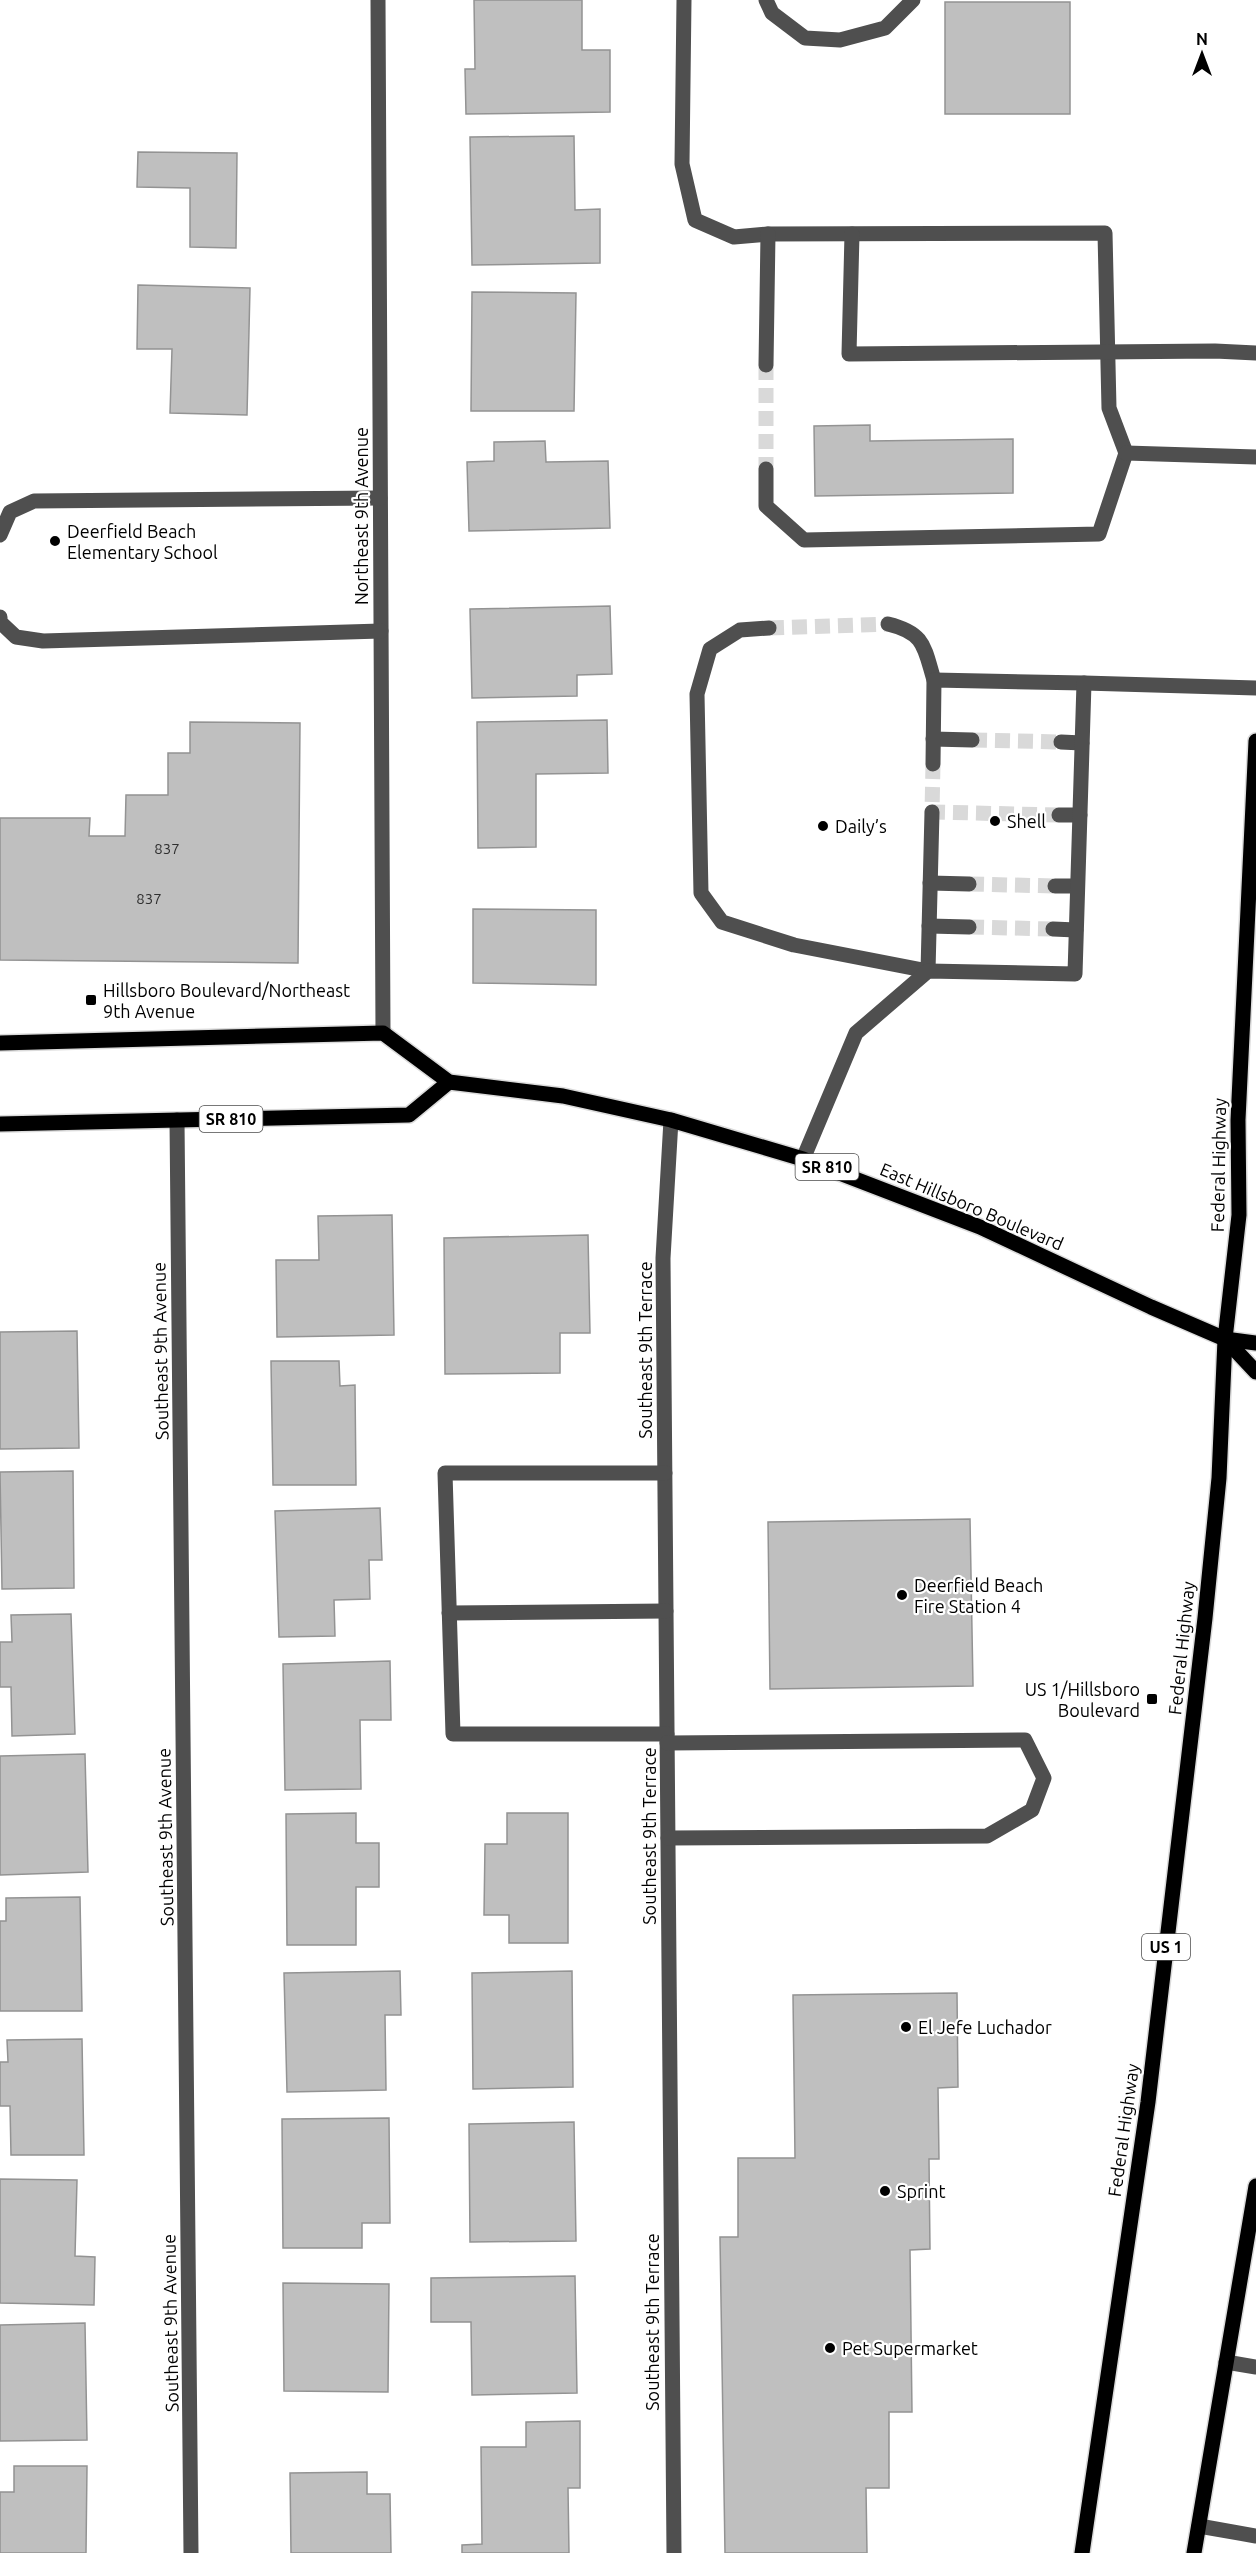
<svg xmlns="http://www.w3.org/2000/svg" width="1256" height="2553" font-family="Ubuntu,sans-serif">
<style>
.building{fill:#bfbfbf;stroke:#939393;stroke-width:1.5}
.lines{fill:none;stroke-linecap:round;stroke-linejoin:round}
.minor-tunnel{stroke:#d9d9d9;stroke-width:15;stroke-dasharray:15 8;stroke-linecap:butt}
.major-casing{stroke:#dbdbdb;stroke-width:18}
.minor{stroke:#4f4f4f;stroke-width:15}
.major{stroke:#000;stroke-width:15}
.poi-dot{fill:#000;stroke:#fff;stroke-width:2}
.labels{text-anchor:middle;dominant-baseline:central;stroke-width:4.5;stroke-linejoin:round;paint-order:stroke}
.number-label{font-size:15px;fill:#303030}
.shield{fill:#fff;stroke:#4c4c4c;stroke-width:1.5}
.shield-label{font-size:16px;font-weight:bold;fill:#000}
.street-label{font-size:18px;fill:#000;stroke:#fff}
.poi-label{font-size:18px;fill:#000;stroke:#fff;text-anchor:start}
</style>
<rect width="100%" height="100%" fill="#fff"/>
<g class="building">
<path d="M 474,0 L 582,0 L 582,50 L 610,50 L 610,112 L 466,114 L 465,69 L 475,69 Z"/>
<rect x="945" y="2" width="125" height="112"/>
<path d="M 574,136 L 575,210 L 600,209 L 600,263 L 472,265 L 470,137 Z"/>
<path d="M 138,152 L 237,153 L 236,248 L 190,247 L 190,188 L 137,187 Z"/>
<path d="M 138,285 L 250,288 L 247,415 L 170,413 L 172,349 L 137,349 Z"/>
<path d="M 472,292 L 576,293 L 574,411 L 471,411 Z"/>
<path d="M 870,425 L 870,441 L 1013,439 L 1013,493 L 815,496 L 814,426 Z"/>
<path d="M 545,441 L 546,462 L 608,461 L 610,528 L 469,531 L 467,462 L 494,461 L 494,442 Z"/>
<path d="M 610,606 L 612,674 L 577,675 L 577,696 L 472,698 L 470,609 Z"/>
<path d="M 607,720 L 608,773 L 536,774 L 536,847 L 478,848 L 477,722 Z"/>
<path d="M 190,722 L 300,723 L 298,963 L 0,960 L 0,818 L 90,818 L 89,836 L 125,836 L 126,795 L 168,795 L 168,753 L 190,753 Z"/>
<path d="M 473,909 L 596,910 L 596,985 L 473,983 Z"/>
<path d="M 392,1215 L 394,1335 L 277,1337 L 276,1260 L 319,1260 L 318,1216 Z"/>
<path d="M 588,1235 L 590,1333 L 560,1333 L 560,1373 L 445,1374 L 444,1238 Z"/>
<path d="M 77,1331 L 79,1448 L 0,1449 L 0,1332 Z"/>
<path d="M 271,1361 L 339,1361 L 340,1386 L 355,1385 L 356,1485 L 273,1485 Z"/>
<path d="M 73,1471 L 74,1588 L 2,1589 L 0,1472 Z"/>
<path d="M 380,1508 L 382,1560 L 369,1560 L 370,1599 L 334,1600 L 335,1636 L 279,1637 L 275,1511 Z"/>
<path d="M 970,1519 L 973,1686 L 770,1689 L 768,1522 Z"/>
<path d="M 71,1614 L 75,1734 L 12,1736 L 11,1687 L 0,1687 L 0,1642 L 12,1642 L 11,1615 Z"/>
<path d="M 390,1661 L 391,1720 L 360,1720 L 361,1789 L 285,1790 L 283,1664 Z"/>
<path d="M 85,1754 L 88,1872 L 0,1875 L 0,1756 Z"/>
<path d="M 356,1813 L 356,1843 L 379,1843 L 379,1887 L 356,1887 L 356,1945 L 287,1945 L 286,1814 Z"/>
<path d="M 507,1813 L 568,1813 L 568,1943 L 509,1943 L 509,1915 L 484,1915 L 485,1844 L 507,1844 Z"/>
<path d="M 80,1897 L 82,2011 L 0,2011 L 0,1921 L 6,1921 L 6,1898 Z"/>
<path d="M 400,1971 L 401,2015 L 385,2015 L 386,2090 L 287,2092 L 284,1973 Z"/>
<path d="M 572,1971 L 573,2087 L 473,2089 L 472,1973 Z"/>
<path d="M 957,1993 L 958,2087 L 938,2088 L 939,2159 L 929,2159 L 930,2249 L 910,2250 L 912,2412 L 889,2412 L 889,2488 L 866,2488 L 867,2553 L 725,2553 L 720,2237 L 738,2237 L 738,2158 L 795,2158 L 793,1995 Z"/>
<path d="M 82,2039 L 84,2155 L 11,2155 L 10,2106 L 0,2106 L 0,2062 L 8,2062 L 7,2040 Z"/>
<path d="M 389,2118 L 390,2223 L 362,2223 L 362,2248 L 283,2248 L 282,2119 Z"/>
<path d="M 574,2122 L 576,2241 L 470,2242 L 469,2124 Z"/>
<path d="M 0,2179 L 77,2180 L 75,2256 L 95,2257 L 94,2305 L 0,2303 Z"/>
<path d="M 575,2276 L 577,2393 L 472,2395 L 471,2322 L 431,2322 L 431,2278 Z"/>
<path d="M 283,2283 L 389,2284 L 388,2392 L 284,2391 Z"/>
<path d="M 85,2323 L 87,2440 L 0,2441 L 0,2325 Z"/>
<path d="M 580,2421 L 580,2488 L 568,2488 L 569,2553 L 462,2553 L 462,2545 L 482,2544 L 481,2447 L 526,2447 L 526,2422 Z"/>
<path d="M 14,2466 L 87,2466 L 86,2553 L 0,2553 L 0,2492 L 14,2492 Z"/>
<path d="M 367,2472 L 367,2494 L 390,2494 L 391,2553 L 291,2553 L 290,2473 Z"/>
</g>
<g class="lines">
<g class="minor-tunnel">
<path d="M 766,365 L 766,469"/>
<path d="M 769,628 L 888,624"/>
<path d="M 972,740 L 1061,742"/>
<path d="M 933,764 L 932,812 L 1059,815"/>
<path d="M 969,884 L 1055,886"/>
<path d="M 969,927 L 1053,929"/>
</g>
<defs>
<g id="major">
<path d="M 0,1043 L 383,1033 L 449,1082 L 563,1096 L 671,1120 L 803,1159 L 980,1227 L 1151,1307 L 1225,1339 L 1256,1343"/>
<path d="M 0,1124 L 409,1115 L 449,1082"/>
<path d="M 1225,1339 L 1256,1372"/>
<path d="M 1082,2553 L 1148,2102 L 1205,1618 L 1219,1478 L 1225,1339 L 1239,1215 L 1238,1120 L 1256,741"/>
<path d="M 1194,2553 L 1256,2186"/>
</g>
</defs>
<use href="#major" class="major-casing"/>
<g class="minor">
<path d="M 378,0 L 383,1033"/>
<path d="M 684,0 L 682,164 L 695,220 L 734,237 L 768,234 L 1105,233 L 1109,408 L 1126,453 L 1099,534 L 804,540 L 766,506 L 766,469"/>
<path d="M 766,0 L 772,13 L 805,38 L 840,40 L 885,28 L 913,0"/>
<path d="M 852,234 L 849,354 L 1215,351 L 1256,353"/>
<path d="M 766,365 L 768,234"/>
<path d="M 1126,453 L 1256,457"/>
<path d="M 0,535 L 10,512 L 34,501 L 380,498"/>
<path d="M 0,617 L 0,622 L 16,637 L 43,641 L 381,631"/>
<path d="M 888,624 C 925,633 924,647 934,680"/>
<path d="M 769,628 L 740,630 L 710,649 L 697,694 L 701,893 L 722,922 L 794,945 L 928,971 L 932,812"/>
<path d="M 933,739 L 972,740"/>
<path d="M 1061,742 L 1082,743"/>
<path d="M 933,764 L 934,680 L 1084,683"/>
<path d="M 1059,815 L 1080,815"/>
<path d="M 930,883 L 969,884"/>
<path d="M 1055,886 L 1077,886"/>
<path d="M 929,926 L 969,927"/>
<path d="M 1053,929 L 1076,930"/>
<path d="M 177,1120 L 191,2553"/>
<path d="M 671,1120 L 663,1258 L 674,2553"/>
<path d="M 803,1159 L 856,1033 L 928,971 L 1075,974 L 1084,683 L 1256,688"/>
<path d="M 665,1473 L 445,1473 L 453,1734 L 667,1734"/>
<path d="M 449,1613 L 666,1611"/>
<path d="M 667,1743 L 1025,1740 L 1044,1778 L 1032,1810 L 987,1836 L 668,1838"/>
<path d="M 1226,2362 L 1256,2367"/>
<path d="M 1199,2526 L 1256,2536"/>
</g>
<use href="#major" class="major"/>
</g>
<g class="poi-dot">
<circle cx="55" cy="541" r="6"/>
<circle cx="995" cy="821" r="6"/>
<circle cx="823" cy="826" r="6"/>
<rect x="85" y="994" width="12" height="12" rx="3"/>
<circle cx="902" cy="1595" r="6"/>
<rect x="1146" y="1693" width="12" height="12" rx="3"/>
<circle cx="906" cy="2027" r="6"/>
<circle cx="885" cy="2191" r="6"/>
<circle cx="830" cy="2348" r="6"/>
</g>
<g class="labels">
<g class="number-label">
<text x="167" y="848">837</text>
<text x="149" y="898">837</text>
</g>
<g class="shield">
<rect x="199.5" y="1106" width="63" height="26" rx="4.5"/>
<rect x="795.5" y="1154" width="63" height="26" rx="4.5"/>
<rect x="1142" y="1934" width="48" height="26" rx="4.5"/>
</g>
<g class="shield-label">
<text x="231" y="1119">SR 810</text>
<text x="827" y="1167">SR 810</text>
<text x="1166" y="1947">US 1</text>
</g>
<g class="street-label">
<text transform="translate(361 516) rotate(-90)">Northeast 9th Avenue</text>
<text transform="translate(1218 1165) rotate(-89)">Federal Highway</text>
<text transform="translate(972 1206) rotate(23)">East Hillsboro Boulevard</text>
<text transform="translate(645 1350) rotate(-90)">Southeast 9th Terrace</text>
<text transform="translate(160 1351) rotate(-91)">Southeast 9th Avenue</text>
<text transform="translate(1181 1648) rotate(-84)">Federal Highway</text>
<text transform="translate(649 1836) rotate(-90)">Southeast 9th Terrace</text>
<text transform="translate(165 1837) rotate(-91)">Southeast 9th Avenue</text>
<text transform="translate(1123 2130) rotate(-82)">Federal Highway</text>
<text transform="translate(652 2322) rotate(-90)">Southeast 9th Terrace</text>
<text transform="translate(170 2323) rotate(-91)">Southeast 9th Avenue</text>
</g>
<g class="poi-label">
<text x="67" y="531">Deerfield Beach<tspan x="67" dy="21">Elementary School</tspan></text>
<text x="1007" y="821">Shell</text>
<text x="835" y="826">Daily’s</text>
<text x="103" y="990">Hillsboro Boulevard/Northeast<tspan x="103" dy="21">9th Avenue</tspan></text>
<text x="914" y="1585">Deerfield Beach<tspan x="914" dy="21">Fire Station 4</tspan></text>
<text x="1140" y="1689" text-anchor="end">US 1/Hillsboro<tspan x="1140" dy="21">Boulevard</tspan></text>
<text x="918" y="2027">El Jefe Luchador</text>
<text x="897" y="2191">Sprint</text>
<text x="842" y="2348">Pet Supermarket</text>
</g>
</g>
<g transform="translate(1202 54)" stroke="#ffffff" stroke-width="4.5" paint-order="stroke">
<path d="M0-4.5L10 22L0 15L-10 22Z" fill="#000000"/>
<text y="-9" font-size="16" font-weight="bold" text-anchor="middle" fill="#000000">N</text>
</g>
</svg>
